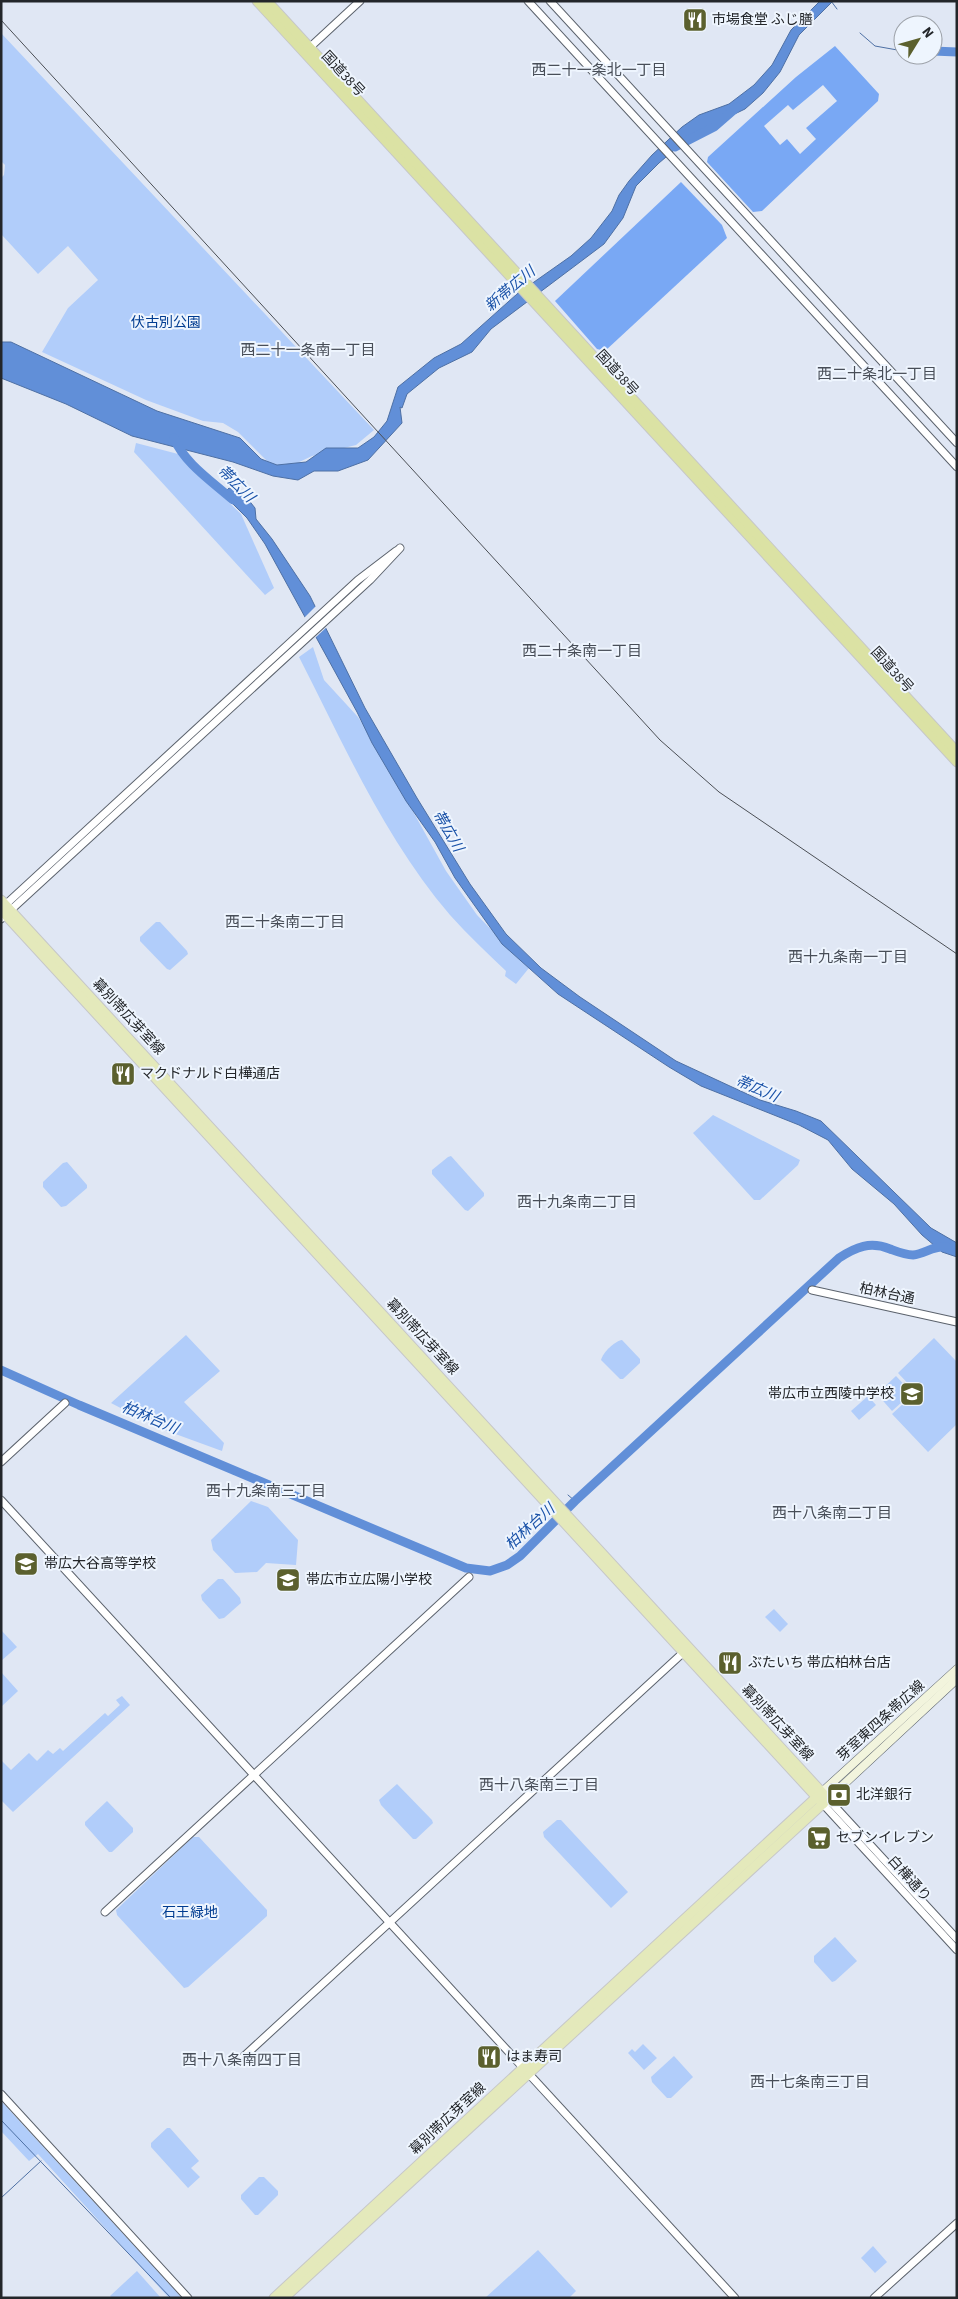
<svg xmlns="http://www.w3.org/2000/svg" width="958" height="2299" font-family="'Source Sans 3','Noto Sans JP',sans-serif">
<style>
.green{fill:#b1cdfa}
.forest{fill:#79a8f4;fill-rule:evenodd}
.water{fill:#618fd8;stroke:#4e70a4}
.pier{fill:#e0e7f4}
.lines{fill:none;stroke-linecap:round;stroke-linejoin:round}
.stream{stroke:#4e70a4;stroke-width:1}
.river{stroke:#618fd8;stroke-width:9}
.tertiary-casing{stroke:#5b626c;stroke-width:9}
.secondary-casing{stroke:#5b626c;stroke-width:9}
.primary-casing{stroke:#c6c7c8;stroke-width:11}
.trunk-casing{stroke:#c6c7c8;stroke-width:11}
.tertiary{stroke:#fff;stroke-width:7}
.secondary{stroke:#f2f4dd;stroke-width:8}
.primary{stroke:#e4e9bb;stroke-width:9}
.trunk{stroke:#dbe2a4;stroke-width:9}
.rail{stroke:#4b4f55;stroke-width:1}
.labels{text-anchor:middle;dominant-baseline:central;stroke-width:4;stroke-linejoin:round;paint-order:stroke}
.poi-label{font-size:14px;fill:#23262a;stroke:#eef5fe;text-anchor:start}
.street-label{font-size:14px;fill:#23262a;stroke:#eef5fe}
.park-label{font-size:14px;fill:#003c91;stroke:#eef5fe}
.neighbourhood-label{font-size:15px;fill:#484e58;stroke:#eef5fe}
.water-label{font-size:15px;font-style:italic;fill:#1a52a8;stroke:#eef5fe}
</style>
<rect width="100%" height="100%" fill="#e0e7f4"/>
<g class="green">
<path d="M 1,33 L 374,430 L 356,445 L 312,456 L 293,465 L 275,469 L 238,432 L 223,423 L 203,421 L 146,400 L 42,352 L 68,308 L 98,280 L 68,246 L 38,274 L 1,234 L 1,178 L 4,175 L 5,165 L 1,161 Z"/>
<path d="M 136,443 L 178,454 L 241,514 L 274,588 L 265,595 L 134,452 Z"/>
<path d="M 313,647 L 324,680 L 358,717 L 375,743 L 446,871 L 477,915 L 529,968 L 516,984 L 505,976 L 506,971 C 487,953 468,935 450,915 C 385,839 344,745 299,657 Z"/>
<path d="M 156,922 L 160,922 L 187,951 L 188,954 L 170,970 L 167,969 L 140,941 L 140,937 Z"/>
<path d="M 713,1115 L 800,1160 L 798,1165 L 760,1200 L 754,1200 L 693,1133 Z"/>
<path d="M 451,1156 L 484,1193 L 484,1196 L 468,1211 L 465,1210 L 432,1174 L 432,1170 L 448,1157 Z"/>
<path d="M 67,1162 L 87,1185 L 87,1188 L 66,1206 L 61,1207 L 43,1187 L 43,1182 L 63,1163 Z"/>
<path d="M 186,1335 L 220,1371 L 184,1402 L 224,1443 L 222,1451 L 159,1428 L 111,1403 Z"/>
<path d="M 934,1338 L 957,1362 L 957,1424 L 928,1452 L 892,1414 L 916,1392 L 898,1373 Z"/>
<path d="M 622,1340 L 640,1359 L 640,1363 L 623,1379 L 620,1379 L 601,1360 C 603,1352 615,1341 622,1340 Z"/>
<path d="M 896,1376 L 912,1393 L 892,1411 L 877,1394 Z"/>
<path d="M 868,1396 L 876,1405 L 859,1420 L 851,1411 Z"/>
<path d="M 251,1501 L 268,1507 L 298,1540 L 296,1565 L 266,1563 L 257,1572 L 235,1573 L 213,1550 L 211,1540 Z"/>
<path d="M 218,1579 L 223,1579 L 240,1598 L 241,1603 L 224,1618 L 219,1619 L 202,1600 L 201,1595 Z"/>
<path d="M 774,1609 L 788,1624 L 780,1632 L 765,1617 Z"/>
<path d="M 1,1630 L 17,1647 L 1,1661 Z"/>
<path d="M 1,1672 L 18,1691 L 1,1707 Z"/>
<path d="M 122,1696 L 130,1705 L 13,1812 L 1,1800 L 1,1760 L 11,1770 L 29,1753 L 37,1761 L 48,1750 L 53,1754 L 60,1748 L 63,1751 L 105,1713 L 108,1716 L 120,1705 L 116,1700 Z"/>
<path d="M 397,1784 L 432,1820 L 433,1823 L 416,1839 L 413,1839 L 381,1805 L 379,1800 Z"/>
<path d="M 107,1801 L 133,1828 L 133,1832 L 112,1852 L 109,1852 L 85,1825 L 85,1822 Z"/>
<path d="M 557,1820 L 561,1820 L 628,1892 L 611,1908 L 544,1837 L 543,1832 Z"/>
<path d="M 193,1837 L 199,1837 L 267,1910 L 267,1916 L 188,1987 L 184,1988 L 117,1915 L 116,1910 Z"/>
<path d="M 835,1937 L 857,1961 L 835,1981 L 832,1982 L 814,1962 L 814,1956 Z"/>
<path d="M 643,2044 L 657,2058 L 644,2070 L 628,2053 L 632,2049 L 635,2052 Z"/>
<path d="M 674,2056 L 693,2077 L 671,2098 L 667,2098 L 652,2082 L 651,2077 Z"/>
<path d="M 1,2101 L 182,2298 L 169,2298 L 38,2154 L 29,2161 L 1,2131 Z"/>
<path d="M 167,2128 L 170,2128 L 199,2161 L 191,2168 L 200,2177 L 188,2188 L 151,2147 L 151,2143 Z"/>
<path d="M 259,2177 L 264,2177 L 278,2191 L 278,2195 L 258,2215 L 255,2215 L 241,2199 L 241,2195 Z"/>
<path d="M 873,2246 L 887,2262 L 875,2273 L 861,2258 Z"/>
<path d="M 538,2250 L 576,2291 L 569,2298 L 485,2298 Z"/>
<path d="M 137,2271 L 161,2298 L 112,2298 L 110,2296 Z"/>
</g>
<g class="forest">
<path d="M 835,46 L 879,94 L 878,101 L 762,211 L 753,212 L 707,162 L 708,157 L 796,77 ZM 823,85 L 837,101 L 806,128 L 816,139 L 800,154 L 787,139 L 780,145 L 764,126 L 788,105 L 793,110 Z"/>
<path d="M 681,182 L 722,225 L 727,238 L 605,351 L 597,349 L 555,301 Z"/>
</g>
<g class="water">
<path d="M 820,1 L 833,1 L 799,35 L 780,72 L 763,93 L 745,109 L 693,134 L 659,163 L 636,186 L 623,218 L 604,244 L 491,329 L 472,352 L 439,368 L 407,394 L 402,408 L 400,407 L 402,423 L 368,460 L 338,471 L 314,471 L 298,480 L 273,476 L 233,462 L 132,436 L 66,404 L 1,378 L 1,342 L 11,342 L 157,411 L 240,438 L 261,459 L 277,465 L 306,462 L 326,448 L 358,448 L 374,437 L 387,421 L 398,387 L 434,358 L 461,344 L 517,294 L 571,256 L 591,238 L 612,211 L 619,195 L 629,181 L 652,155 L 682,127 L 699,115 L 729,104 L 754,85 L 772,65 L 791,30 Z"/>
<path d="M 229,488 L 243,493 L 255,508 L 256,519 L 272,539 L 310,596 L 365,708 L 417,798 L 470,884 L 506,934 L 541,968 L 580,997 L 676,1061 L 760,1100 L 796,1111 L 821,1121 L 931,1228 L 957,1243 L 957,1257 L 942,1252 L 922,1235 L 894,1204 L 852,1169 L 828,1140 L 799,1125 L 701,1086 L 669,1067 L 558,994 L 502,944 L 455,878 L 435,842 L 406,801 L 372,743 L 357,712 L 265,544 L 247,518 L 223,494 Z"/>
</g>
<path class="pier" d="M 317,605 L 328,626 L 315,638 L 304,618 Z"/>
<g class="lines">
<g class="stream">
<path d="M 831,1 L 837,9"/>
<path d="M 860,33 L 875,46 L 903,51"/>
<path d="M 568,1495 L 575,1501"/>
<path d="M 1,2120 L 171,2298"/>
<path d="M 1,2198 L 41,2161"/>
</g>
<g class="river">
<path d="M 933,51 L 957,52"/>
<path d="M 675,147 L 714,127 L 737,107"/>
<path d="M 174,438 C 184,463 213,482 233,500"/>
<path d="M 1,1370 L 79,1405 L 466,1568 L 490,1571 L 507,1565 L 520,1556 L 575,1501 L 839,1258 C 856,1247 870,1241 890,1249 C 898,1252 905,1255 913,1255 C 925,1254 934,1245 947,1247"/>
</g>
<defs>
<g id="tertiary">
<path d="M 528,1 L 957,467"/>
<path d="M 550,1 L 957,443"/>
<path d="M 307,50 L 360,1"/>
<path d="M 2,908 L 358,580 L 396,551"/>
<path d="M 1,919 L 370,580 L 400,548"/>
<path d="M 812,1290 L 957,1322"/>
<path d="M 1,1462 L 65,1403"/>
<path d="M 1,1500 L 735,2298"/>
<path d="M 828,1799 L 957,1939"/>
<path d="M 823,1804 L 957,1950"/>
<path d="M 105,1912 L 469,1577"/>
<path d="M 241,2059 L 686,1650"/>
<path d="M 1,2094 L 188,2298"/>
<path d="M 874,2298 L 957,2223"/>
</g>
<g id="secondary">
<path d="M 822,1792 L 957,1669"/>
<path d="M 828,1799 L 957,1679"/>
</g>
<g id="primary">
<path d="M 1,900 L 828,1799 L 284,2298"/>
<path d="M 1,910 L 823,1804"/>
<path d="M 274,2298 L 820,1794"/>
</g>
<g id="trunk">
<path d="M 257,1 L 957,762"/>
<path d="M 267,1 L 957,752"/>
</g>
</defs>
<use href="#tertiary" class="tertiary-casing"/>
<use href="#secondary" class="secondary-casing"/>
<use href="#primary" class="primary-casing"/>
<use href="#trunk" class="trunk-casing"/>
<use href="#tertiary" class="tertiary"/>
<use href="#secondary" class="secondary"/>
<use href="#primary" class="primary"/>
<use href="#trunk" class="trunk"/>
<path class="rail" d="M 1,20 L 660,740 L 719,792 L 957,954"/>
</g>
<defs>
<symbol id="restaurant-square" viewBox="-11 -11 22 22"><rect x="-9" y="-9" width="18" height="18" rx="4" fill="#5b602e" stroke="#eef5fe"/><path d="M-5-6h1v4h1v-4h1v4h1v-4h1v5L-1.5 .5V6h-2V.5L-5-1ZM5-6V6H3V1.5H1.5Q1.5-4 5-6Z" fill="#fff"/></symbol>
<symbol id="school-square" viewBox="-11 -11 22 22"><rect x="-9" y="-9" width="18" height="18" rx="4" fill="#5b602e" stroke="#eef5fe"/><path d="M0-5L7-2L0 1L-7-2ZM-4 1L0 2.5L4 1V4Q0 6-4 4Z" fill="#fff"/></symbol>
<symbol id="bank-square" viewBox="-11 -11 22 22"><rect x="-9" y="-9" width="18" height="18" rx="4" fill="#5b602e" stroke="#eef5fe"/><path d="M-6-4H6V4H-6ZM0-2.3a2.3 2.3 0 1 0 0 4.6a2.3 2.3 0 1 0 0-4.6Z" fill="#fff"/></symbol>
<symbol id="supermarket-square" viewBox="-11 -11 22 22"><rect x="-9" y="-9" width="18" height="18" rx="4" fill="#5b602e" stroke="#eef5fe"/><path d="M-6-5.5h2.5l.6 2H6L4.5 2H-2.5L-4.4-4H-6ZM-1.5 3.2a1.3 1.3 0 1 0 .1 0ZM3 3.2a1.3 1.3 0 1 0 .1 0Z" fill="#fff"/></symbol>
</defs>
<g fill-rule="evenodd">
<use href="#restaurant-square" x="681" y="6" width="28" height="28"/>
<use href="#restaurant-square" x="109" y="1060" width="28" height="28"/>
<use href="#school-square" x="898" y="1380" width="28" height="28"/>
<use href="#school-square" x="12" y="1550" width="28" height="28"/>
<use href="#school-square" x="274" y="1566" width="28" height="28"/>
<use href="#restaurant-square" x="716" y="1649" width="28" height="28"/>
<use href="#bank-square" x="825" y="1781" width="28" height="28"/>
<use href="#supermarket-square" x="805" y="1824" width="28" height="28"/>
<use href="#restaurant-square" x="475" y="2043" width="28" height="28"/>
</g>
<g class="labels">
<g class="poi-label">
<text x="712" y="20">市場食堂 ふじ膳</text>
<text x="140" y="1074">マクドナルド白樺通店</text>
<text x="894" y="1394" text-anchor="end">帯広市立西陵中学校</text>
<text x="44" y="1564">帯広大谷高等学校</text>
<text x="306" y="1580">帯広市立広陽小学校</text>
<text x="748" y="1663">ぶたいち 帯広柏林台店</text>
<text x="856" y="1795">北洋銀行</text>
<text x="836" y="1838">セブンイレブン</text>
<text x="506" y="2057">はま寿司</text>
</g>
<g class="street-label">
<text transform="translate(343 74) rotate(47)">国道38号</text>
<text transform="translate(617 373) rotate(48)">国道38号</text>
<text transform="translate(892 670) rotate(48)">国道38号</text>
<text transform="translate(128 1017) rotate(47)">幕別帯広芽室線</text>
<text transform="translate(887 1294) rotate(12)">柏林台通</text>
<text transform="translate(422 1337) rotate(47)">幕別帯広芽室線</text>
<text transform="translate(881 1721) rotate(-42)">芽室東四条帯広線</text>
<text transform="translate(777 1723) rotate(47)">幕別帯広芽室線</text>
<text transform="translate(909 1879) rotate(48)">白樺通り</text>
<text transform="translate(448 2119) rotate(-43)">幕別帯広芽室線</text>
</g>
<g class="park-label">
<text x="166" y="323">伏古別公園</text>
<text x="190" y="1913">石王緑地</text>
</g>
<g class="neighbourhood-label">
<text x="599" y="70">西二十一条北一丁目</text>
<text x="308" y="350">西二十一条南一丁目</text>
<text x="877" y="374">西二十条北一丁目</text>
<text x="582" y="651">西二十条南一丁目</text>
<text x="285" y="922">西二十条南二丁目</text>
<text x="848" y="957">西十九条南一丁目</text>
<text x="577" y="1202">西十九条南二丁目</text>
<text x="266" y="1491">西十九条南三丁目</text>
<text x="832" y="1513">西十八条南二丁目</text>
<text x="539" y="1785">西十八条南三丁目</text>
<text x="242" y="2060">西十八条南四丁目</text>
<text x="810" y="2082">西十七条南三丁目</text>
</g>
<g class="water-label">
<text transform="translate(510 289) rotate(-40)">新帯広川</text>
<text transform="translate(236 484) rotate(45)">帯広川</text>
<text transform="translate(448 831) rotate(60)">帯広川</text>
<text transform="translate(757 1089) rotate(23)">帯広川</text>
<text transform="translate(150 1418) rotate(23)">柏林台川</text>
<text transform="translate(530 1527) rotate(-42)">柏林台川</text>
</g>
</g>
<rect width="958" height="2299" fill="none" stroke="#23262a" stroke-width="5"/>
<g transform="translate(918 40) rotate(53)"><circle r="24" fill="#eef5fe" stroke="#9da2a9"/>
<path d="M0-4L9 19L0 12L-9 19Z" fill="#5b602e"/>
<text y="-8" font-size="14" font-weight="bold" text-anchor="middle" fill="#23262a">N</text>
</g>
</svg>
